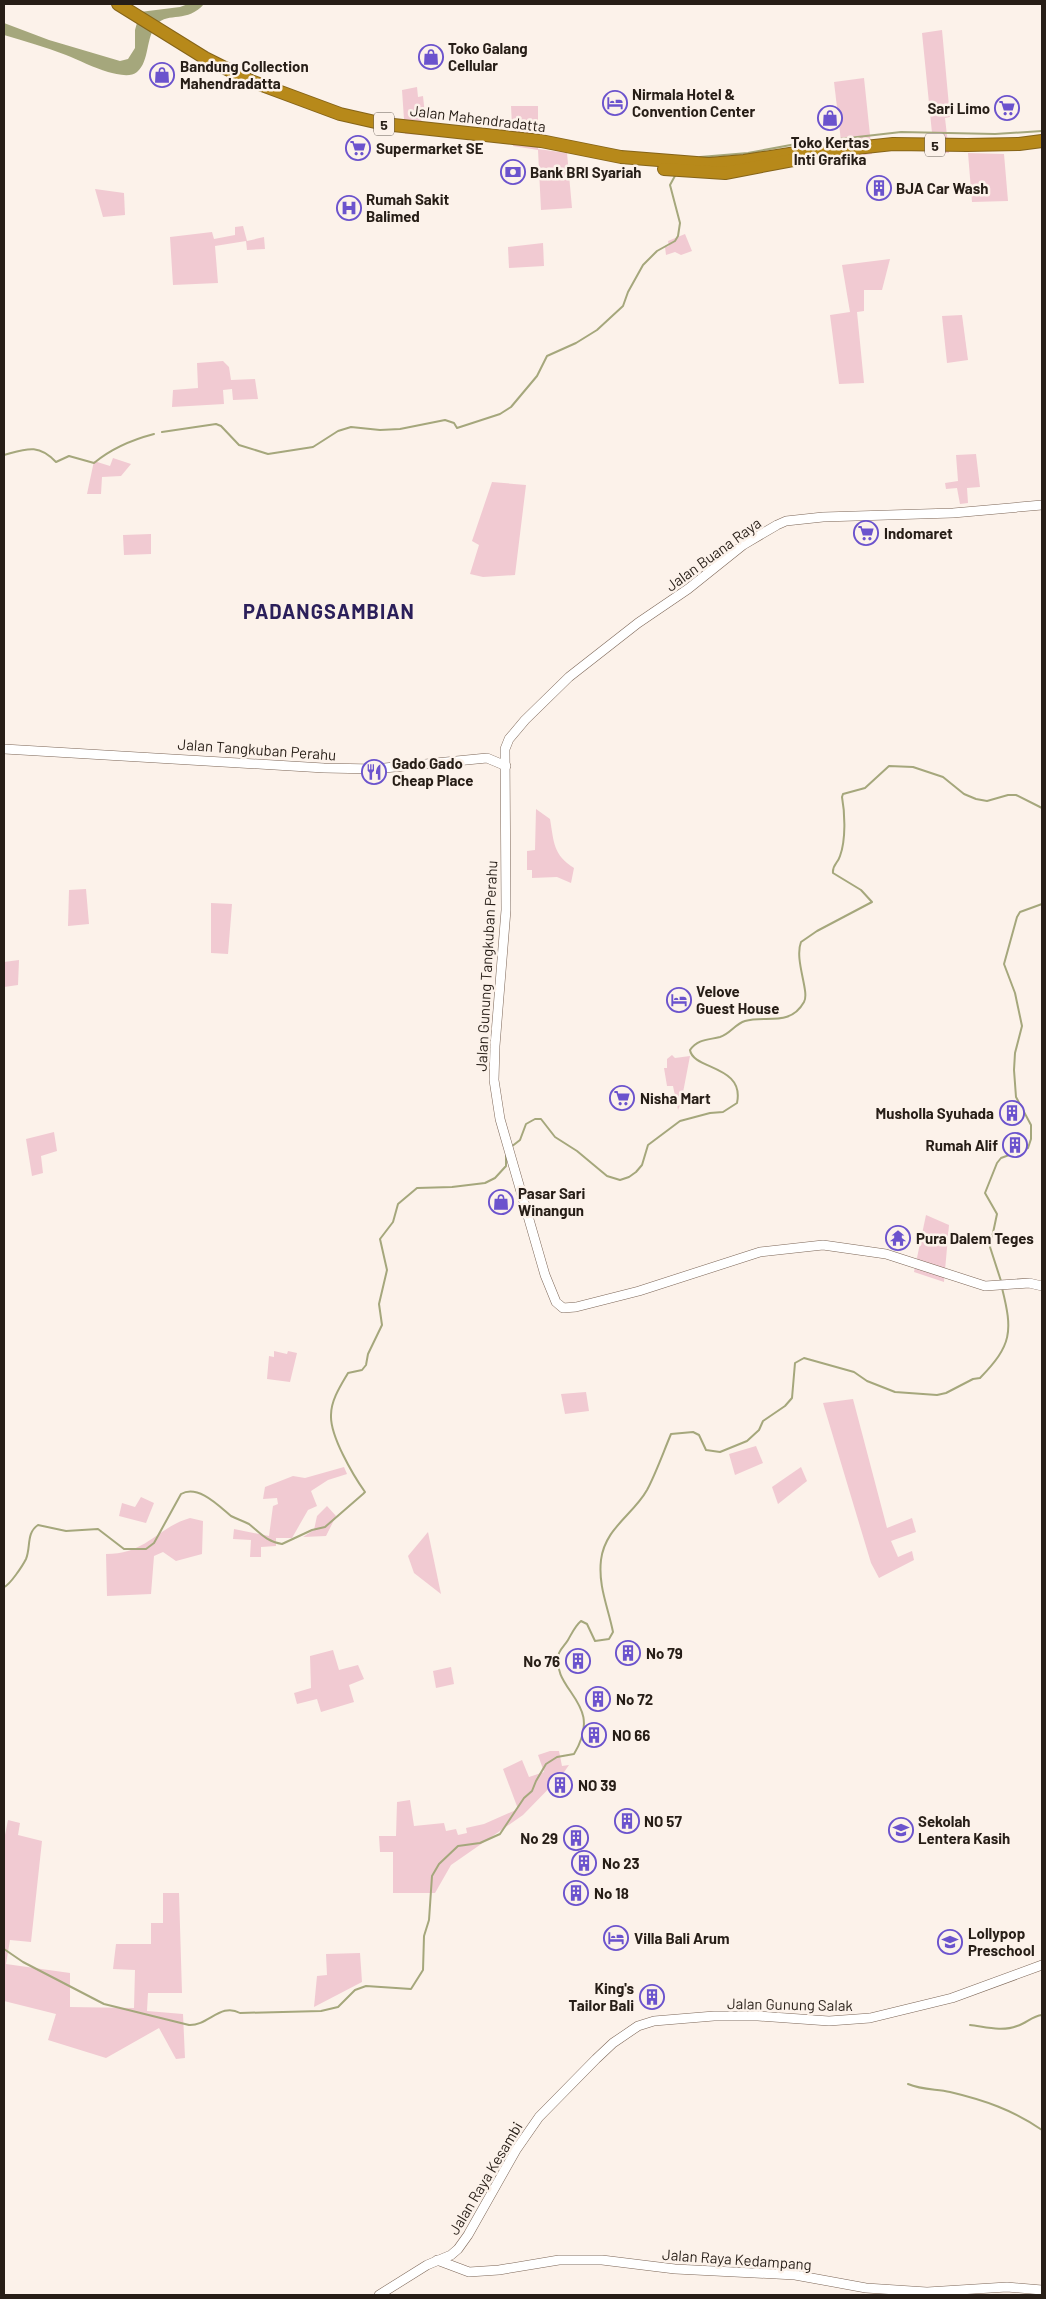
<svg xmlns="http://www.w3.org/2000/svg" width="1046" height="2299" font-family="Barlow,sans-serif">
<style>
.green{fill:#f1cad2}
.water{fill:#a5a77c}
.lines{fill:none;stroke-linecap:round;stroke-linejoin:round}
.stream{stroke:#a5a77c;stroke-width:2}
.minor-casing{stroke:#7c6657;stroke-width:10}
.highway-casing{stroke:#856419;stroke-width:14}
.minor{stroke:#fff;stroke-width:9}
.highway{stroke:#b7891a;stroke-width:12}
.labels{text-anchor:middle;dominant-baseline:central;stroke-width:5;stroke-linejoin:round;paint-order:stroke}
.shield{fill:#fcf2ea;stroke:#675e56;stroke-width:1}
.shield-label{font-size:14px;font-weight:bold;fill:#271e17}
.poi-label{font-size:15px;font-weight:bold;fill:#271e17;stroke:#fcf2ea;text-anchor:start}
.street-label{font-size:15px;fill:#271e17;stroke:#fcf2ea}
.district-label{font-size:20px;font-weight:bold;letter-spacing:1px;fill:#2b1f5a;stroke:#fcf2ea}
</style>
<rect width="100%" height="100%" fill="#fcf2ea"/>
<g class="green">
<path d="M 942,30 L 950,117 L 945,118 L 949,153 L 934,153 L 922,33 Z"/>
<path d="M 864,78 L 872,154 L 843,158 L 834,82 Z"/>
<path d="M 417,87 L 418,97 L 423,96 L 425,115 L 421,116 L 423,135 L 405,134 L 402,90 Z"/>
<path d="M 511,106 L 538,106 L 538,149 L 567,153 L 572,208 L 541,210 L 538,150 L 513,146 Z"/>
<path d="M 968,153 L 1004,154 L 1008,201 L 972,202 Z"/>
<path d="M 95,189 L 124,193 L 125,215 L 103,217 Z"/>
<path d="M 243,226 L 247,241 L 264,237 L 265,249 L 247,250 L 246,241 L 215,246 L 218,283 L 173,285 L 170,237 L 212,232 L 214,239 L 235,235 L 235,227 Z"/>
<path d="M 685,234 L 692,251 L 681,255 L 675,252 L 666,255 L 665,247 L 669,246 L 668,241 Z"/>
<path d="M 543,243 L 544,266 L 509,268 L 508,247 Z"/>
<path d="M 890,259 L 882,290 L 864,290 L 864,311 L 857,312 L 864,383 L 839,384 L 830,315 L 850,312 L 842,265 Z"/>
<path d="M 962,315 L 968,360 L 947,363 L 942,316 Z"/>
<path d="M 223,361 L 229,367 L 231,380 L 255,379 L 258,399 L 233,400 L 232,389 L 223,390 L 224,404 L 172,407 L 173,390 L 198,388 L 197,363 Z"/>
<path d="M 976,454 L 980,487 L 967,488 L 968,503 L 960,504 L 957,488 L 946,489 L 945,483 L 958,481 L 956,455 Z"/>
<path d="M 113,458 L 131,464 L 121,476 L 102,477 L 101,494 L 87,494 L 94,461 L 110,466 Z"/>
<path d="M 492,482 L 526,485 L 515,575 L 483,577 L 470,574 L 479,545 L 472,541 Z"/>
<path d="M 151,534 L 151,554 L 124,555 L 123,535 Z"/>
<path d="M 536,809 L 550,819 C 554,842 553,855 574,868 L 571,883 L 557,877 L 532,878 L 532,870 L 527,870 L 527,851 L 535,850 Z"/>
<path d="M 86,889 L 89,924 L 68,926 L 69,890 Z"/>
<path d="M 211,903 L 232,904 L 228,954 L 211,953 Z"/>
<path d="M 19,960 L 18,985 L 4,987 L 4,962 Z"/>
<path d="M 672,1055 L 675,1058 L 690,1056 L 681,1103 L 678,1110 L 673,1086 L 667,1086 L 664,1068 L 667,1068 L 667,1059 Z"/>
<path d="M 54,1132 L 57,1151 L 41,1156 L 43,1173 L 32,1176 L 26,1139 Z"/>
<path d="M 926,1215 L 949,1225 L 944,1282 L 914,1272 Z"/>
<path d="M 274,1351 L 287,1354 L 288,1351 L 297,1353 L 290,1382 L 267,1379 L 269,1356 L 274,1357 Z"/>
<path d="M 586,1392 L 589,1411 L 565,1414 L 561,1394 Z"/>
<path d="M 853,1399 L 887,1528 L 912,1518 L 916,1532 L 891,1541 L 898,1557 L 912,1551 L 914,1560 L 879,1578 L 871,1563 L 823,1403 Z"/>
<path d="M 756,1446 L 763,1463 L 735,1475 L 729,1454 Z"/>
<path d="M 344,1467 L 347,1474 L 328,1480 L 311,1491 L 317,1506 L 308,1510 L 292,1538 L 276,1538 L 276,1546 L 261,1547 L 261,1557 L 250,1557 L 251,1540 L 233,1539 L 234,1529 L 269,1536 L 273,1506 L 278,1504 L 277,1498 L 263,1499 L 265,1487 L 293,1476 L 305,1478 Z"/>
<path d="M 801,1467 L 807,1481 L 778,1504 L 772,1487 Z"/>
<path d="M 141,1497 L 154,1503 L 146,1523 L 119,1516 L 122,1503 L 135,1507 Z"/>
<path d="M 327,1506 L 336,1516 L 326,1536 L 303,1537 L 314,1530 L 317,1516 Z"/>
<path d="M 190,1518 L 203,1521 L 202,1554 L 176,1561 L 163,1552 L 154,1556 L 151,1594 L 107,1596 L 106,1554 C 147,1554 156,1528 190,1518 Z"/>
<path d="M 428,1532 L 441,1594 L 414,1573 L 408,1556 Z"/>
<path d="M 333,1650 L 339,1670 L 358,1665 L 364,1679 L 349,1685 L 354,1702 L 321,1712 L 317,1699 L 297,1704 L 294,1693 L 311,1688 L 310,1656 Z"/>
<path d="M 451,1667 L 454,1684 L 436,1688 L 433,1671 Z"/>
<path d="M 550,1751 L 559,1751 L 562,1766 L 569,1765 L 562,1775 L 523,1815 L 451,1865 L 435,1893 L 393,1893 L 393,1852 L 380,1852 L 379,1836 L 396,1836 L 397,1802 L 410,1800 L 414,1826 L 444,1823 L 446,1831 L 456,1829 L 458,1835 L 467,1833 L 466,1828 L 484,1824 L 518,1809 L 503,1769 L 522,1760 L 529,1777 L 544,1772 L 538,1755 Z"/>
<path d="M 8,1820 L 20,1823 L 18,1835 L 42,1841 L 31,1942 L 10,1940 L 6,1964 L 70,1973 L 70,2007 L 134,2008 L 135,1970 L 113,1969 L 116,1944 L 151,1944 L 151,1923 L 163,1923 L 163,1893 L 179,1893 L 182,1993 L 148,1993 L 147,2011 L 183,2014 L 185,2058 L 176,2059 L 159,2028 L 106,2058 L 48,2040 L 56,2014 L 4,2001 L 4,1840 Z"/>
<path d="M 360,1953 L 362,1982 L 314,2007 L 317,1976 L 327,1975 L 326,1954 Z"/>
</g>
<path class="water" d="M 188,4 L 204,4 C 188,23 168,12 157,24 C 145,38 150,61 137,72 C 130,78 116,74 108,72 C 94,68 79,60 66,55 C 45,47 24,41 4,35 L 4,23 L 49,40 L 120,61 L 128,59 L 135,48 L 135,30 L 140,12 L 180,7 Z"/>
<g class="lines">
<g class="stream">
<path d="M 700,157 L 748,153 L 796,144 L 901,132 L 995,134 L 1042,131"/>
<path d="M 162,432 L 216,424 L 221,426 L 239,445 L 268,454 L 313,447 L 338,431 L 351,427 L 380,430 L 400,429 L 445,420 L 454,423 L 457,428 L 500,414 L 511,407 L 537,376 L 547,356 L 576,343 L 597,330 L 623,306 L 628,292 L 643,265 L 657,251 L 675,241 L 678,236 L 680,223 L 670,185 L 676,174"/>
<path d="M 4,455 C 26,449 38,443 56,462 L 69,456 L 94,463 C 112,448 131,440 154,434"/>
<path d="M 511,1147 L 520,1140 L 526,1124 L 535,1119 L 541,1119 L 555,1137 L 577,1151 L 607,1176 L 620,1180 L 629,1177 L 636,1172 L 642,1165 L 648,1145 L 680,1121 L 710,1113 L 723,1112 L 737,1103 C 745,1065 693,1070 690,1050 C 698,1039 708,1040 720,1037 C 730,1034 735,1024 745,1021 C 766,1015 790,1027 804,1002 C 810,992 794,960 801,942 L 817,931 L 872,902 L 861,890 L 833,873 C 832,865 838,863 840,856 C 846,840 845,813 842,797 L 843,794 L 865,788 L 889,766 L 913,767 L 943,777 L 964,794 L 976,799 L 987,801 L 1008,795 L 1016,795 L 1042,808"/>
<path d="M 1001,1281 L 990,1247 L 997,1214 L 985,1193 L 997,1163 L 1001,1158 L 1028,1148 L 1031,1139 L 1031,1125 L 1016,1097 L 1014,1070 L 1015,1053 L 1022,1026 L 1015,993 L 1004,964 L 1017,917 L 1020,912 L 1042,904"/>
<path d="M 4,1587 C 10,1585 23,1565 26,1559 C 31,1547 26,1533 38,1525 L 66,1531 L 98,1529 L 124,1549 L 146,1549 L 154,1543 L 181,1494 C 198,1484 219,1506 231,1516 C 237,1519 243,1521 249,1524 C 260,1533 267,1542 282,1544 L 312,1530 L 325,1527 L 363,1494 L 365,1492 C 353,1475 330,1436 331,1415 C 331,1400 341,1385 348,1373 L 362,1370 L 366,1365 L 368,1354 L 382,1325 L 379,1304 L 387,1270 L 380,1239 L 393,1222 L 398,1204 L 417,1188 L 452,1187 L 485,1183 L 495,1178 L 506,1166 L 506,1154"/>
<path d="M 4,1949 L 23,1962 L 104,2004 L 189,2025 C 208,2026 221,2002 240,2013 L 321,2011 L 338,2007 L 355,1990 L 366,1986 L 411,1989 L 423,1970 L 424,1936 L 429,1920 L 432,1876 L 439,1864 L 458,1846 L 480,1843 L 500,1834 L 524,1798 L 532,1791 L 536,1781 L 546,1764 L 557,1757 L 574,1754 C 606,1701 550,1692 559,1653 C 561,1648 565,1645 568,1640 C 572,1633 575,1626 581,1621 L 587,1624 L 595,1641 L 609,1639 L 613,1632 C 608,1607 598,1586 601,1560 C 605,1528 633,1515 647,1490 C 656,1473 663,1453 671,1434 L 693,1432 L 699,1435 L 706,1450 L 720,1452 L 747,1441 L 759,1430 L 763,1421 L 785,1406 L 792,1398 L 795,1363 L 804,1358 L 854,1372 L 867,1381 L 895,1392 L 937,1395 L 946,1393 L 973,1379 L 980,1378 C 1012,1345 1013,1332 1002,1288"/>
<path d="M 970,2025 C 986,2027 1002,2032 1017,2026 C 1027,2023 1032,2016 1042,2015"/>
<path d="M 908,2084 C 922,2090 936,2089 950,2092 C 984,2100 1013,2110 1042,2130"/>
</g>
<defs>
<g id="minor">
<path d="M 1042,505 L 953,513 L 823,517 L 786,521 L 777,525 L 743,545 L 688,589 L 638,623 L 569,677 L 525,720 L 509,739 L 505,749 L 506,910 L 495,1046 L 494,1080 L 500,1119 L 545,1275 L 556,1302 L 563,1308 L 576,1307 L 639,1291 L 760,1252 L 823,1245 L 886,1254 L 985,1286 L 1029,1283 L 1042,1286"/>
<path d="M 4,749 L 324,768 L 374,769 L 487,758 L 506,766"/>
<path d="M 437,2260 L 469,2272 L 499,2270 L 559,2260 L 602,2260 L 675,2269 L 795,2275 L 866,2288 L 927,2292 L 1007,2287 L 1042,2290"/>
<path d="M 379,2295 L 427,2265 L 451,2255 L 458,2249 L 468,2235 L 516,2150 L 539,2117 L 596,2059 L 613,2043 L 638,2026 L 654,2021 L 714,2016 L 758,2016 L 829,2021 L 870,2018 L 952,1998 L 1042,1965"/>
</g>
<g id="highway">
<path d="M 118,4 L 205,58 L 251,81 L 340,114 L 384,124 L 541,141 L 621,157 L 709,164 L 744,161 L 815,150 L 828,151 L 893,144 L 967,145 L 1019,144 L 1042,141"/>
<path d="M 664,169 L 725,173 L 809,157"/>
</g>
</defs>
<use href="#minor" class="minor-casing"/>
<use href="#highway" class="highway-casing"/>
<use href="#minor" class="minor"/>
<use href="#highway" class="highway"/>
</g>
<defs>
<symbol id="shop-ring" viewBox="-11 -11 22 22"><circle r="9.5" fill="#fcf2ea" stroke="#6b53cd" stroke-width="1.5"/><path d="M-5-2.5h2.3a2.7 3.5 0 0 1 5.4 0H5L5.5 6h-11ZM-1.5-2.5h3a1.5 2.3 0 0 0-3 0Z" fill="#6b53cd"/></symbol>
<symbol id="hotel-ring" viewBox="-11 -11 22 22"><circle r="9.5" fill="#fcf2ea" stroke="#6b53cd" stroke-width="1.5"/><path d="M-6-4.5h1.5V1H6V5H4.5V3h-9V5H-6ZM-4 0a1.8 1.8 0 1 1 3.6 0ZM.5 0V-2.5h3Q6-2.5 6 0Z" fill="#6b53cd"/></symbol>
<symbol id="supermarket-ring" viewBox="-11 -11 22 22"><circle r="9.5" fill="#fcf2ea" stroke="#6b53cd" stroke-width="1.5"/><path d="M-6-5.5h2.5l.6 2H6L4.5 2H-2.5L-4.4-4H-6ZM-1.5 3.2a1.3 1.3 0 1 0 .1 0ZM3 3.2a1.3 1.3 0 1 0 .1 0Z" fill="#6b53cd"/></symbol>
<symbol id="bank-ring" viewBox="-11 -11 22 22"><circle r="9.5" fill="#fcf2ea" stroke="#6b53cd" stroke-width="1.5"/><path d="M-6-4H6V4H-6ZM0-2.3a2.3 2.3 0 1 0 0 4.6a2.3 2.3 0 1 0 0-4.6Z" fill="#6b53cd"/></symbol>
<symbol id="building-ring" viewBox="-11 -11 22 22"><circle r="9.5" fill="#fcf2ea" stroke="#6b53cd" stroke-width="1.5"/><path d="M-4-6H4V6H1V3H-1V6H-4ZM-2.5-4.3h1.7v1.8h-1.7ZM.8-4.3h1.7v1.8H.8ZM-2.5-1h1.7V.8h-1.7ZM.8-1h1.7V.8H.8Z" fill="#6b53cd"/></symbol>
<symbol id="hospital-ring" viewBox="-11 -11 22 22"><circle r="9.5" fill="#fcf2ea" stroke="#6b53cd" stroke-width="1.5"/><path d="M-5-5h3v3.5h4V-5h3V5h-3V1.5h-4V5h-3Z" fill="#6b53cd"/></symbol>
<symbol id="restaurant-ring" viewBox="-11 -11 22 22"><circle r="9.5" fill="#fcf2ea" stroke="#6b53cd" stroke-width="1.5"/><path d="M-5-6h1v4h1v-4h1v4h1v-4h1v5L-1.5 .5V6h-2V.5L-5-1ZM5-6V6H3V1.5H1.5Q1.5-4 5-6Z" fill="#6b53cd"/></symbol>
<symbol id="temple-ring" viewBox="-11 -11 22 22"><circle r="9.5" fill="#fcf2ea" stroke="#6b53cd" stroke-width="1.5"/><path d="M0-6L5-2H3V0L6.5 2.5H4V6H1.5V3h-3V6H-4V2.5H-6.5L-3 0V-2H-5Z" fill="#6b53cd"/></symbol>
<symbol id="school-ring" viewBox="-11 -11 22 22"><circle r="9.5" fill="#fcf2ea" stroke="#6b53cd" stroke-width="1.5"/><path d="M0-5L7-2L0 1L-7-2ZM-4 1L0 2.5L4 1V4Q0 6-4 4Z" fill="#6b53cd"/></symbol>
</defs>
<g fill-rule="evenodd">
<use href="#shop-ring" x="417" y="43" width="28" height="28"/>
<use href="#shop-ring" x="148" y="61" width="28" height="28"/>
<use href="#hotel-ring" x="601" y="89" width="28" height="28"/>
<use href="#supermarket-ring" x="993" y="94" width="28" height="28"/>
<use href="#shop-ring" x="816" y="104" width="28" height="28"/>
<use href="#supermarket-ring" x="344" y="134" width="28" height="28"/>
<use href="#bank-ring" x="499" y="158" width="28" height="28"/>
<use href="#building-ring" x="865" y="174" width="28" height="28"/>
<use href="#hospital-ring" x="335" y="194" width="28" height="28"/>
<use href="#supermarket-ring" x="852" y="519" width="28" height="28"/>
<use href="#restaurant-ring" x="360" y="758" width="28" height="28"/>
<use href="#hotel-ring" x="665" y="986" width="28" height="28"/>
<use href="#supermarket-ring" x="608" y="1084" width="28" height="28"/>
<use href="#building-ring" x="998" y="1099" width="28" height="28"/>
<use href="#building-ring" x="1001" y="1131" width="28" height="28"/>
<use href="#shop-ring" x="487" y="1188" width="28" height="28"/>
<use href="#temple-ring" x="884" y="1224" width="28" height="28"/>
<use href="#building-ring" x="614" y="1639" width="28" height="28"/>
<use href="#building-ring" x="564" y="1647" width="28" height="28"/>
<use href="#building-ring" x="584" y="1685" width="28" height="28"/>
<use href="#building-ring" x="580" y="1721" width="28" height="28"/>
<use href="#building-ring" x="546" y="1771" width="28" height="28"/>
<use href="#building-ring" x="613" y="1807" width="28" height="28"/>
<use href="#school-ring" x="887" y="1816" width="28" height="28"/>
<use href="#building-ring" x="562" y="1824" width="28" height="28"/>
<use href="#building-ring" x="570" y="1849" width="28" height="28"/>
<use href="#building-ring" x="562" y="1879" width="28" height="28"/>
<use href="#hotel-ring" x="602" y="1924" width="28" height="28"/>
<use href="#school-ring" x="936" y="1928" width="28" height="28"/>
<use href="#building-ring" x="638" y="1983" width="28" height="28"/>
</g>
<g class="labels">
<g class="shield">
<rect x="374" y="112.5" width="20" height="23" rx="4"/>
<rect x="925" y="133.5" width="20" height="23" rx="4"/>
</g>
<g class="shield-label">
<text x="384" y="124">5</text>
<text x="935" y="145">5</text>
</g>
<g class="poi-label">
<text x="448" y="48">Toko Galang<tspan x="448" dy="17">Cellular</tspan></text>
<text x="180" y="66">Bandung Collection<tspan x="180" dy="17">Mahendradatta</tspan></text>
<text x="632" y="94">Nirmala Hotel &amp;<tspan x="632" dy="17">Convention Center</tspan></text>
<text x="990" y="108" text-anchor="end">Sari Limo</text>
<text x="830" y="142" text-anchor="middle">Toko Kertas<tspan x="830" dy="17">Inti Grafika</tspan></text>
<text x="376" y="148">Supermarket SE</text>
<text x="530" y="172">Bank BRI Syariah</text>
<text x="896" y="188">BJA Car Wash</text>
<text x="366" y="199">Rumah Sakit<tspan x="366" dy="17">Balimed</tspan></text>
<text x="884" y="533">Indomaret</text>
<text x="392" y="763">Gado Gado<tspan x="392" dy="17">Cheap Place</tspan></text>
<text x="696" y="991">Velove<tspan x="696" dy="17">Guest House</tspan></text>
<text x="640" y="1098">Nisha Mart</text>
<text x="994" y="1113" text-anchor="end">Musholla Syuhada</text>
<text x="998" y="1145" text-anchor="end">Rumah Alif</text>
<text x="518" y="1193">Pasar Sari<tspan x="518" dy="17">Winangun</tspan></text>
<text x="916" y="1238">Pura Dalem Teges</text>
<text x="646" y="1653">No 79</text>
<text x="560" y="1661" text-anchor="end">No 76</text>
<text x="616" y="1699">No 72</text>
<text x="612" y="1735">NO 66</text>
<text x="578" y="1785">NO 39</text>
<text x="644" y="1821">NO 57</text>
<text x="918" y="1821">Sekolah<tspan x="918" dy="17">Lentera Kasih</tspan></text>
<text x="558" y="1838" text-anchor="end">No 29</text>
<text x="602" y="1863">No 23</text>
<text x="594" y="1893">No 18</text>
<text x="968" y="1933">Lollypop<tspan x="968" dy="17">Preschool</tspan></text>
<text x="634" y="1938">Villa Bali Arum</text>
<text x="634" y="1988" text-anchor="end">King's<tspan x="634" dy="17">Tailor Bali</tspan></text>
</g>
<g class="street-label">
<text transform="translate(478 118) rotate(7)">Jalan Mahendradatta</text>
<text transform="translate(713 554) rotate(-36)">Jalan Buana Raya</text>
<text transform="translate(257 749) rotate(4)">Jalan Tangkuban Perahu</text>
<text transform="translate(486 966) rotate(-87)">Jalan Gunung Tangkuban Perahu</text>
<text transform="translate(790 2004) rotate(1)">Jalan Gunung Salak</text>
<text transform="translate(485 2178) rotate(-59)">Jalan Raya Kesambi</text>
<text transform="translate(737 2259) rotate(4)">Jalan Raya Kedampang</text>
</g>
<g class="district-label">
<text x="329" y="611">PADANGSAMBIAN</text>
</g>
</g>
<rect width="1046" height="2299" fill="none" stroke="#271e17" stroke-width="10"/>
</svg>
